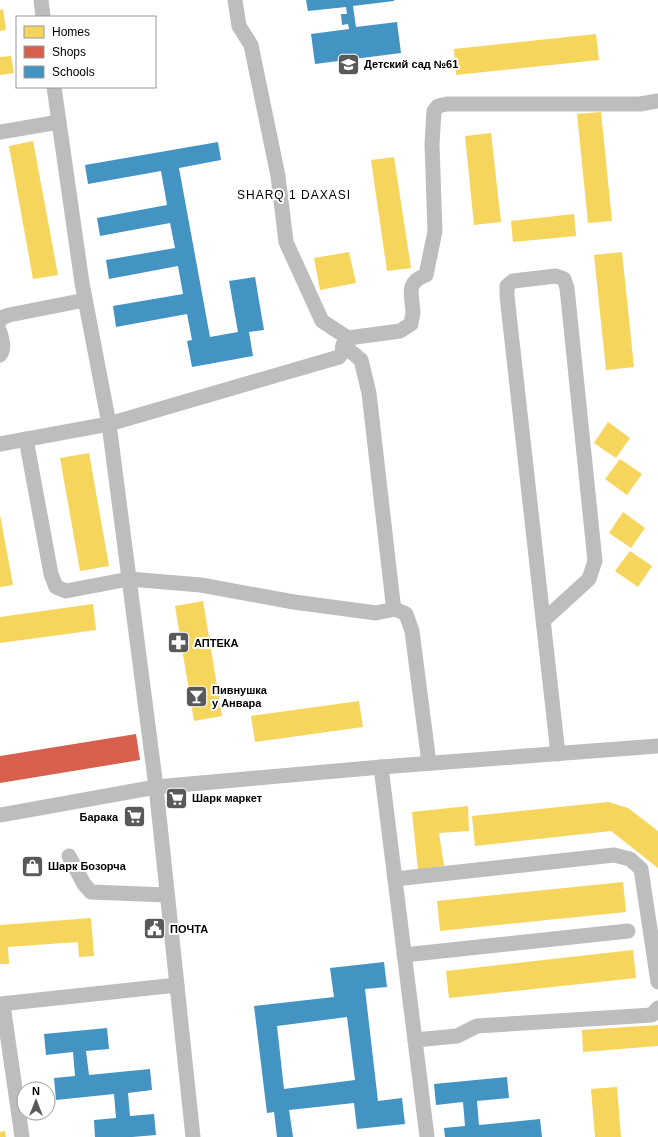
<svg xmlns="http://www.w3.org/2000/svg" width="658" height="1137" font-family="Arial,sans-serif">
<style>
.homes{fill:#f6d55c}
.shops{fill:#d6604d}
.schools{fill:#4393c3;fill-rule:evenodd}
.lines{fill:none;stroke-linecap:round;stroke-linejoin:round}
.minor{stroke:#bdbdbd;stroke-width:15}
.labels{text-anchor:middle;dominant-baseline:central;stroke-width:4;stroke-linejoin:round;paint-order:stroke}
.poi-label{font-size:11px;font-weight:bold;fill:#000;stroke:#fff;text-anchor:start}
.neighbourhood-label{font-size:12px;letter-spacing:1px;fill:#000;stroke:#fff}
</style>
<rect width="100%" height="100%" fill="#fff"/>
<g class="homes">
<path d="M 3,9 L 6,30 L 0,31 L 0,10 Z"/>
<path d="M 596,34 L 599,60 L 456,75 L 454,49 Z"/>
<path d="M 11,56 L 14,73 L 0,75 L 0,57 Z"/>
<path d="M 601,112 L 612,221 L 588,223 L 577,114 Z"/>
<path d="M 491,133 L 501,222 L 474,225 L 465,136 Z"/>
<path d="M 33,141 L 58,275 L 33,279 L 9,146 Z"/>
<path d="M 394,157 L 411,268 L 387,271 L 371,160 Z"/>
<path d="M 574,214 L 576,236 L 513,242 L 511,221 Z"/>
<path d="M 349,252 L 356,283 L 320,290 L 314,258 Z"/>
<path d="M 622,252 L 634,367 L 606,370 L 594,255 Z"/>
<path d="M 608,422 L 630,438 L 616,458 L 594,443 Z"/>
<path d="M 89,453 L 109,566 L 80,571 L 60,458 Z"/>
<path d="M 620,459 L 642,474 L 627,495 L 605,479 Z"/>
<path d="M 623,512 L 645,528 L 631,548 L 609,533 Z"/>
<path d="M 0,515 L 13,585 L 0,587 Z"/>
<path d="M 630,551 L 652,566 L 638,587 L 615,571 Z"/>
<path d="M 203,601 L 222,716 L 194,721 L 175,606 Z"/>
<path d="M 93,604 L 96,630 L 0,643 L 0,617 Z"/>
<path d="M 359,701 L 363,727 L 255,742 L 251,716 Z"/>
<path d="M 608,802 L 628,808 L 658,831 L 658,868 L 611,831 L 475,846 L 472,816 Z"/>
<path d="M 468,806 L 469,831 L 439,833 L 444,866 L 418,870 L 412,812 Z"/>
<path d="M 623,882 L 626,912 L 440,931 L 437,901 Z"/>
<path d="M 91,918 L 94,956 L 79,957 L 78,942 L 8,947 L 9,964 L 0,964 L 0,925 Z"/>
<path d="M 633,950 L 636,978 L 449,998 L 446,971 Z"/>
<path d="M 658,1025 L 658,1046 L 583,1052 L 582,1030 Z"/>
<path d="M 617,1087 L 621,1137 L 595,1137 L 591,1089 Z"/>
<path d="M 5,1131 L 6,1137 L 0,1137 L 0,1132 Z"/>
</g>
<path class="shops" d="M 136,734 L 140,760 L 0,783 L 0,756 Z"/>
<g class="schools">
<path d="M 306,0 L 394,0 L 394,1 L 353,6 L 356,27 L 397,22 L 401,53 L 315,64 L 311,34 L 349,29 L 348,24 L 342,25 L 341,14 L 347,14 L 346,7 L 308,11 Z"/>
<path d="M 218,142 L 221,160 L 179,168 L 210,337 L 238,332 L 229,281 L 255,277 L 264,330 L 249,332 L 253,356 L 192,367 L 187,341 L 192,340 L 187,314 L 116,327 L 113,306 L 183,294 L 178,266 L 109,279 L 106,260 L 175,248 L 170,223 L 100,236 L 97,218 L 167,205 L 161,171 L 88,184 L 85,165 Z"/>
<path d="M 384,962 L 387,987 L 365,989 L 378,1101 L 402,1098 L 405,1124 L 357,1129 L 354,1103 L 289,1110 L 293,1137 L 277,1137 L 274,1112 L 267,1113 L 254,1006 L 334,997 L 330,968 ZM 347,1017 L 355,1080 L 284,1089 L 277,1026 Z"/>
<path d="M 107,1028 L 109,1049 L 86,1051 L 89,1075 L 150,1069 L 152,1090 L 128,1093 L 130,1116 L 154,1114 L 156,1135 L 132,1137 L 95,1137 L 94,1120 L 116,1118 L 114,1094 L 56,1100 L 54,1078 L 75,1076 L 73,1052 L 46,1055 L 44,1034 Z"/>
<path d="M 507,1077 L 509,1098 L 477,1101 L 479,1125 L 540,1119 L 542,1137 L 445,1137 L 444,1128 L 465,1126 L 463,1102 L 436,1105 L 434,1084 Z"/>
</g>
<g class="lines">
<g class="minor">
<path d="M 41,0 L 43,17"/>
<path d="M 235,0 L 239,26 L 251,45 L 278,176 L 286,242 L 322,321 L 348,338"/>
<path d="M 54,87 L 82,283 L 109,424 L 156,787 L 193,1137"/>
<path d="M 0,132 L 59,122"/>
<path d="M 0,321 L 1,318 L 9,315 L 85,300"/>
<path d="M 0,332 C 2,340 5,348 0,355"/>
<path d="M 343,345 L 361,360 L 369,393 L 393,603 L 395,609 L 406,614 L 412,631 L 429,763"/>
<path d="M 26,439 L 51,574 L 56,587 L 66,591 L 129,579 L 201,585 L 294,602 L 376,613 L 395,609"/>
<path d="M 0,444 L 109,424 L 339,357 L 342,353 L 343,345 L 348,338 L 400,331 L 411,324 C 411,320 413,316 413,312 C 412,294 405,283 426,275 L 435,231 L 432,144 L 434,111 L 438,106 L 447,104 L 640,104 L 658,101"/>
<path d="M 543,621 L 589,579 L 595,561 L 567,288 L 564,279 L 556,276 L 513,281 L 507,286 L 507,296 L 558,754"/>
<path d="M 381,767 L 427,1137"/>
<path d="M 0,815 L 156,787 L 381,767 L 658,746"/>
<path d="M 69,856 L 84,884 L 91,892 L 167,895"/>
<path d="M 395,879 L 614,855 L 630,859 L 641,869 L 658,982"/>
<path d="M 404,955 L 628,931"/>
<path d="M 0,1004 L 177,985"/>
<path d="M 0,1006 L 3,1008 L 4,1012 L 22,1137"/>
<path d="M 415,1040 L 457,1036 L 477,1026 L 652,1015 L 658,1008"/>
</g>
</g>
<defs>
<symbol id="school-square" viewBox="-11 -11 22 22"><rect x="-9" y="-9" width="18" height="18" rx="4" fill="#595959" stroke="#fff"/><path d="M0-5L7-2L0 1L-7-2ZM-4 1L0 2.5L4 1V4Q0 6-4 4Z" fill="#fff"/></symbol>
<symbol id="pharmacy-square" viewBox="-11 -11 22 22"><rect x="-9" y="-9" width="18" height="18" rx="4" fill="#595959" stroke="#fff"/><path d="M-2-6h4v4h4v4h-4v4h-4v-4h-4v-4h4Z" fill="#fff"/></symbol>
<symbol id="bar-square" viewBox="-11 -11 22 22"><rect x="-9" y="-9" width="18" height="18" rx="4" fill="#595959" stroke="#fff"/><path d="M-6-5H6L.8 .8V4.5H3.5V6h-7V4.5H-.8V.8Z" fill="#fff"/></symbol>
<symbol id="supermarket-square" viewBox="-11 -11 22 22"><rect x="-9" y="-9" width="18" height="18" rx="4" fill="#595959" stroke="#fff"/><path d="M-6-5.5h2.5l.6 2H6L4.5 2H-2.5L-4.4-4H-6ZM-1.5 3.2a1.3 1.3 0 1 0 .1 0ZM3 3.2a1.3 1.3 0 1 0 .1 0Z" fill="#fff"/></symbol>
<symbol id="shop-square" viewBox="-11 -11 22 22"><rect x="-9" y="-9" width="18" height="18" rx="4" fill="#595959" stroke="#fff"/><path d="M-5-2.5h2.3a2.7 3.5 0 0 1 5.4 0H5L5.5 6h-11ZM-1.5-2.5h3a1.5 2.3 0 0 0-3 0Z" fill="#fff"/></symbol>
<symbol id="civic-square" viewBox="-11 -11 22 22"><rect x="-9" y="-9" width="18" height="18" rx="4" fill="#595959" stroke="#fff"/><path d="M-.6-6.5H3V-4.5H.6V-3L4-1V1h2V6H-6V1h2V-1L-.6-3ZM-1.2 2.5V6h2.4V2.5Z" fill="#fff"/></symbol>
</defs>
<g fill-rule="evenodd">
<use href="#school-square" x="336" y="52" width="25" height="25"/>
<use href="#pharmacy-square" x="166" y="630" width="25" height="25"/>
<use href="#bar-square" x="184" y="684" width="25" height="25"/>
<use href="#supermarket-square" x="164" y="786" width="25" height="25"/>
<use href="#supermarket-square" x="122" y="804" width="25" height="25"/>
<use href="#shop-square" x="20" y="854" width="25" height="25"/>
<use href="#civic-square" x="142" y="916" width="25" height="25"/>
</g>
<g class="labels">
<g class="poi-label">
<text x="364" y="64">Детский сад №61</text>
<text x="194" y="643">АПТЕКА</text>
<text x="212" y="690">Пивнушка<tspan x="212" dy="13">у Анвара</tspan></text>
<text x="192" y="798">Шарк маркет</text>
<text x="118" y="817" text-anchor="end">Барака</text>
<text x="48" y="866">Шарк Бозорча</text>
<text x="170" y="929">ПОЧТА</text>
</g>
<g class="neighbourhood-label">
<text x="294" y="195">SHARQ 1 DAXASI</text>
</g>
</g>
<rect x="16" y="16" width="140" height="72" fill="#ffffff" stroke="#999999"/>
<rect x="24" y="26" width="20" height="12" fill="#f6d55c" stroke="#999999"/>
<text x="52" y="36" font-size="12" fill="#000000">Homes</text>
<rect x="24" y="46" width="20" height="12" fill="#d6604d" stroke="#999999"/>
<text x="52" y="56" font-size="12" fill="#000000">Shops</text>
<rect x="24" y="66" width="20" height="12" fill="#4393c3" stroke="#999999"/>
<text x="52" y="76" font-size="12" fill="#000000">Schools</text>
<g transform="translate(36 1101)"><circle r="19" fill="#ffffff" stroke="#999999"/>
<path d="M0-3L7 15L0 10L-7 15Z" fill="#595959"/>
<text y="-6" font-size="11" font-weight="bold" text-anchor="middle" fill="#000000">N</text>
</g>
</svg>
